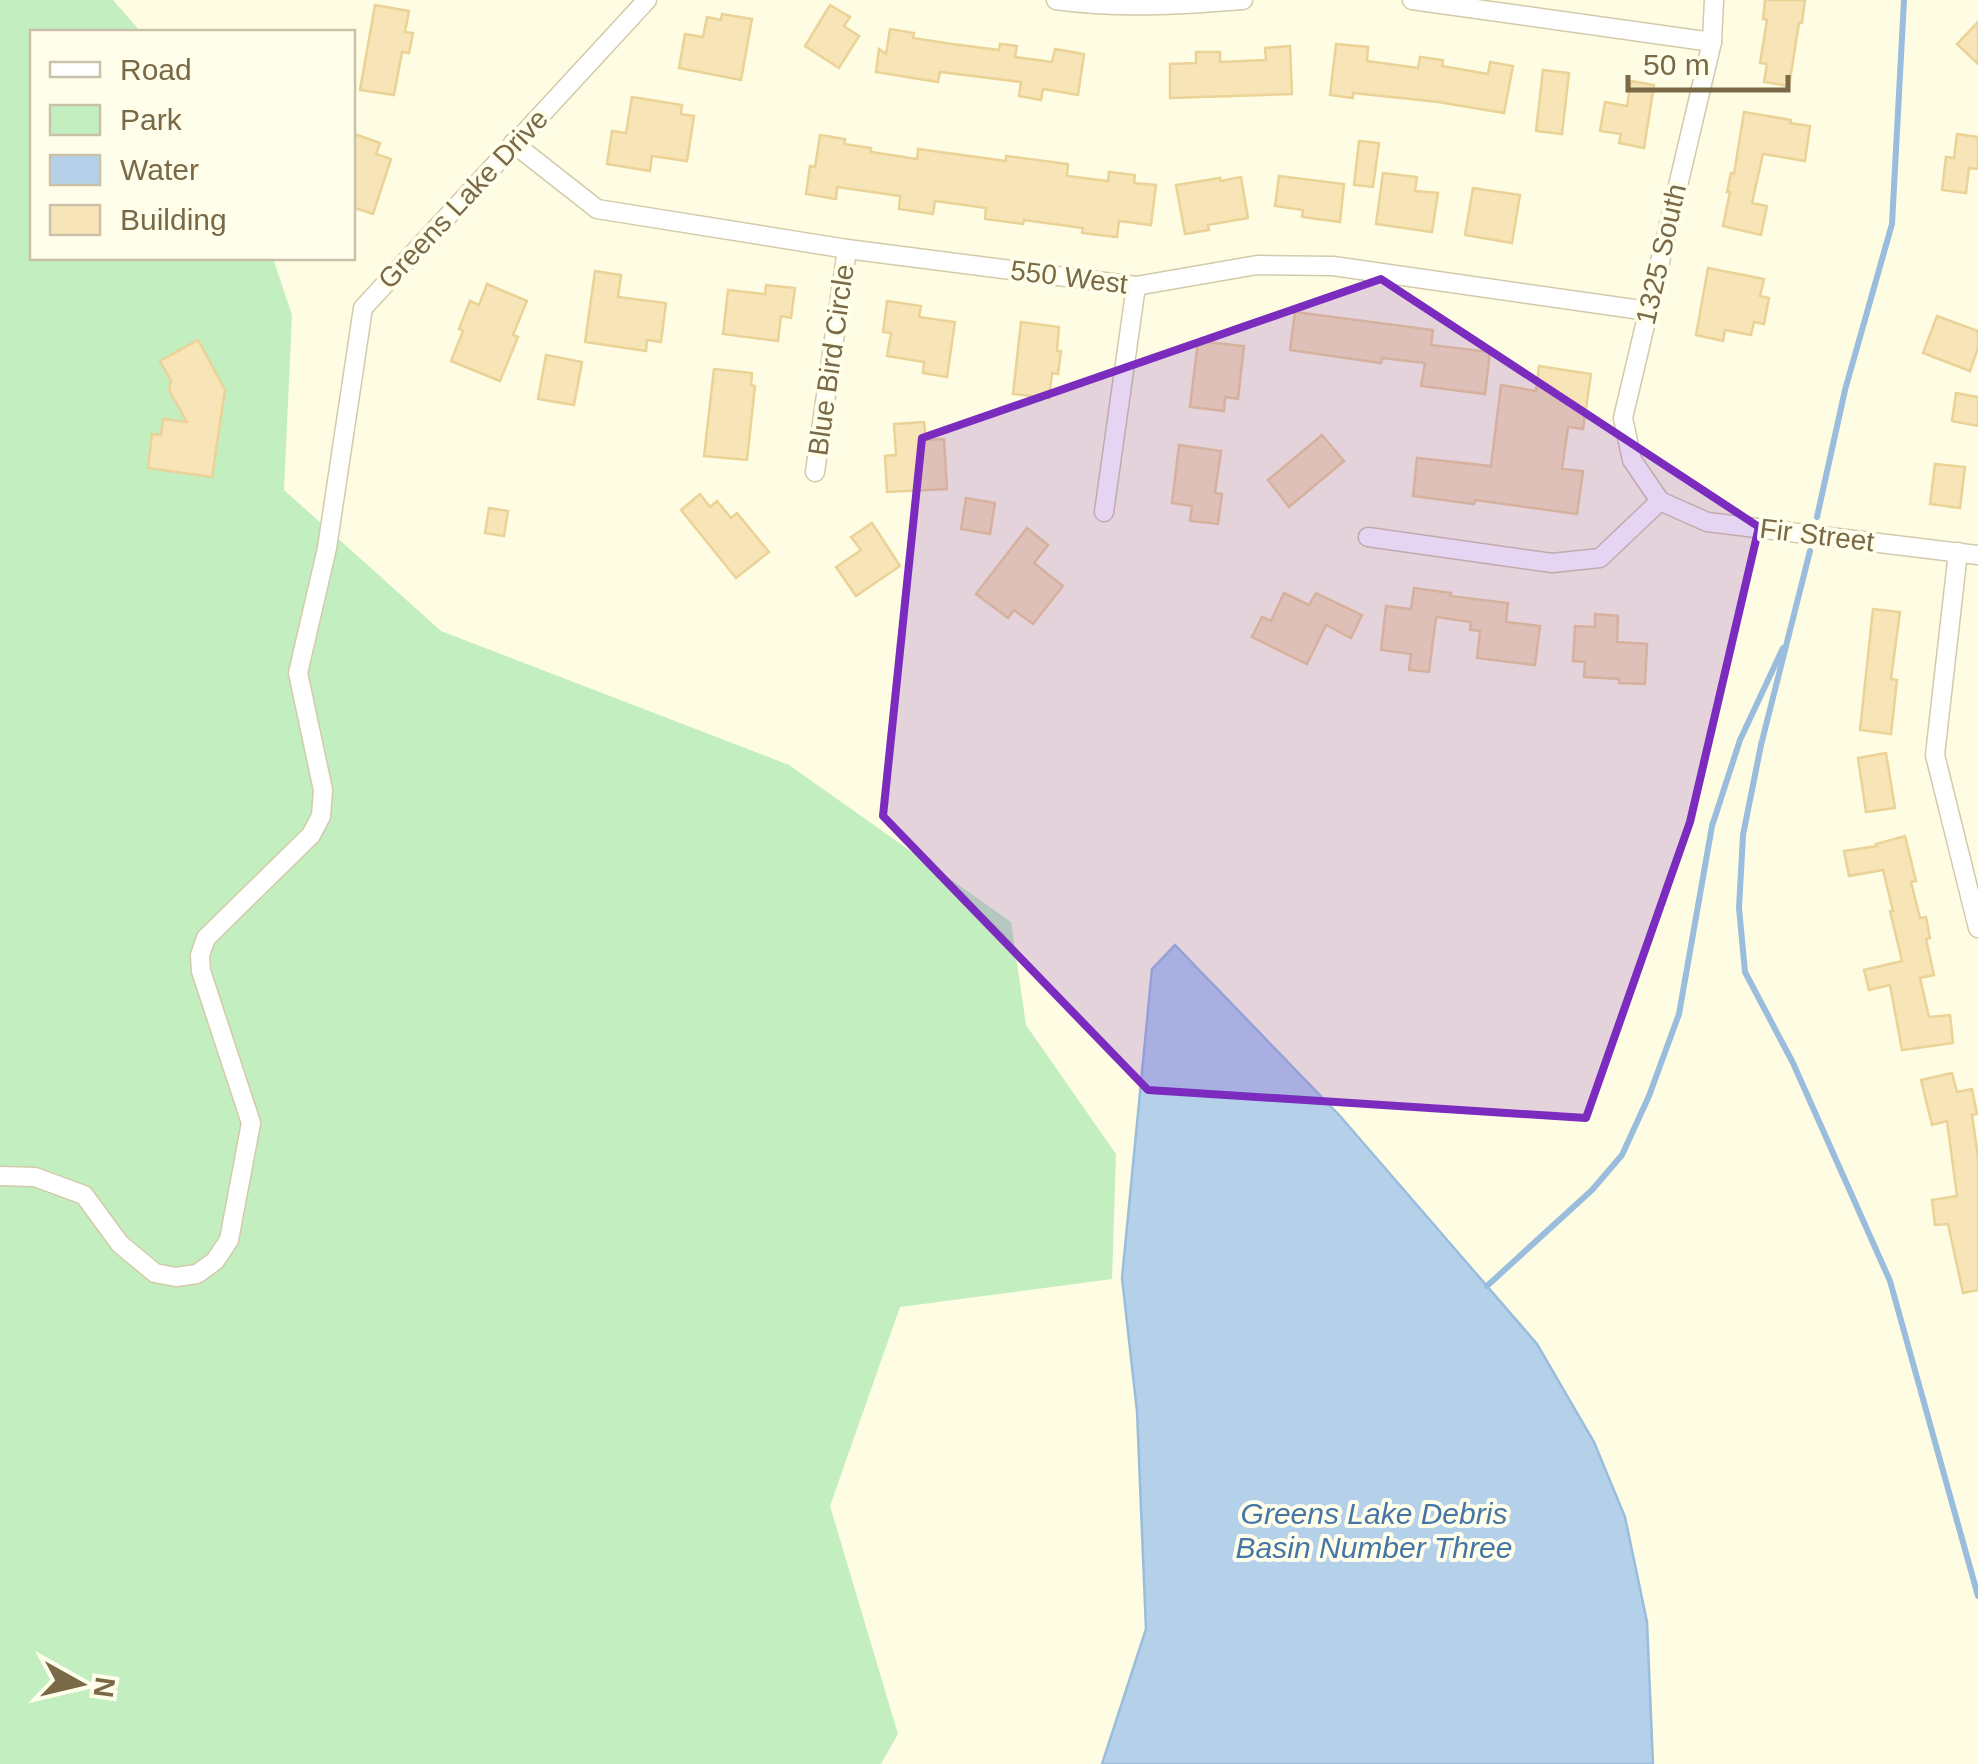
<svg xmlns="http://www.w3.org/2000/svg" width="1978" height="1764" font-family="Arial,sans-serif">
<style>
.green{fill:#c3eec0}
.water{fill:#b5d1ea;stroke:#9abddd;stroke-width:2.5}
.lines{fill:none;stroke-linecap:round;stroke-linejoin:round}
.stream{stroke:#9abddd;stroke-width:6}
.building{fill:#f7e5b7;stroke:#ebd296;stroke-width:2.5}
.street-casing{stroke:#d3caaa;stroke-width:21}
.street{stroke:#fff;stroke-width:18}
.marked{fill:#7b2cbf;fill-opacity:0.2;stroke:#7b2cbf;stroke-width:8;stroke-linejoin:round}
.labels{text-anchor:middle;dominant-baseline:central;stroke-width:8;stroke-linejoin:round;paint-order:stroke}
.street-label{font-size:28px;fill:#796946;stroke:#fffeeb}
.water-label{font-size:30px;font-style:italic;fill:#4576a5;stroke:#fffeeb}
</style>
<rect width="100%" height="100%" fill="#fefde3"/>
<path class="green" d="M 0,0 L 113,0 L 141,32 L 32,32 L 32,258 L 273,258 L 292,315 L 284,490 L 441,631 L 789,765 L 1011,922 L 1026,1025 L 1116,1154 L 1112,1279 L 900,1307 L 830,1506 L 898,1734 L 881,1764 L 0,1764 Z"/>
<path class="water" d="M 1175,945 L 1340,1116 L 1537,1344 L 1594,1442 L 1625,1517 L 1647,1622 L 1653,1764 L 1102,1764 L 1146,1629 L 1137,1411 L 1122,1278 L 1152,969 Z"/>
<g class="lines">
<g class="stream">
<path d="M 1817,517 L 1845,390 L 1892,224 L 1904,0"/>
<path d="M 1810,551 L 1761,745 L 1743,835 L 1739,908 L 1745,972 L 1793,1063 L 1890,1281 L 1978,1596"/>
<path d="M 1487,1286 L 1592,1190 L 1622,1155 L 1649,1096 L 1679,1014 L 1712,826 L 1740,740 L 1783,648"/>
</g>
</g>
<g class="building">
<path d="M 1765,0 L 1805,0 L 1802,23 L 1799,23 L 1789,86 L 1764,82 L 1767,64 L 1760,63 L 1767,20 L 1763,19 Z"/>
<path d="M 375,5 L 409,11 L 405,32 L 413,33 L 409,53 L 402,52 L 394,95 L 360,90 Z"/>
<path d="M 830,5 L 850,17 L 844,26 L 859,36 L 839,68 L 805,46 Z"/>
<path d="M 722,14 L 752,19 L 741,80 L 679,68 L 685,34 L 703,37 L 707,17 L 721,20 Z"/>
<path d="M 1978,22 L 1978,64 L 1957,44 Z"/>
<path d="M 890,29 L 914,33 L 913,38 L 952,44 L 999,50 L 1000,44 L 1017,46 L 1015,57 L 1052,62 L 1055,49 L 1084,54 L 1078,95 L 1043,89 L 1041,100 L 1019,96 L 1021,82 L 940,72 L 938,82 L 876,72 L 879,49 L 886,54 Z"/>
<path d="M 1336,44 L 1368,47 L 1367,61 L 1418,68 L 1420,57 L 1443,60 L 1442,66 L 1488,74 L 1490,62 L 1513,66 L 1504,113 L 1438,102 L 1353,93 L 1353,98 L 1330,95 Z"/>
<path d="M 1290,46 L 1292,94 L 1170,98 L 1170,64 L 1196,63 L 1196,52 L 1220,52 L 1220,62 L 1266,60 L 1265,48 Z"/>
<path d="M 1543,70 L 1569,73 L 1562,134 L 1536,131 Z"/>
<path d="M 1631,81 L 1654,85 L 1644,148 L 1619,143 L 1621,134 L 1600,131 L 1605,102 L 1627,106 Z"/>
<path d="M 632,97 L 682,105 L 681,114 L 694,116 L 687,161 L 652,156 L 650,171 L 607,164 L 612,131 L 626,133 Z"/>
<path d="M 1744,112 L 1791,120 L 1790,123 L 1810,126 L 1805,161 L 1763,154 L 1752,203 L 1767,206 L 1761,235 L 1723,226 L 1730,192 L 1727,192 L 1731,173 L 1734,174 Z"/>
<path d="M 352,133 L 380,143 L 376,154 L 391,159 L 373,214 L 352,207 Z"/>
<path d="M 1957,134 L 1978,137 L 1978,169 L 1969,168 L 1966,193 L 1942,190 L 1946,157 L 1954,158 Z"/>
<path d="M 820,135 L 845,139 L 844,144 L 871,148 L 871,152 L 917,159 L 918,149 L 1006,161 L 1006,156 L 1068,164 L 1067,176 L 1108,181 L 1109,172 L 1135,175 L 1134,183 L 1156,185 L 1151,225 L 1119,221 L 1117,237 L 1082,233 L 1083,228 L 1024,220 L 1023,224 L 985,219 L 986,208 L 935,201 L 933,214 L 899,209 L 900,196 L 837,187 L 836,199 L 806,194 L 810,166 L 815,167 Z"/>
<path d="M 1359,141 L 1379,143 L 1373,187 L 1354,185 Z"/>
<path d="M 1383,173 L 1417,177 L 1415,191 L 1438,193 L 1432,232 L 1376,224 Z"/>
<path d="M 1279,176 L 1344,184 L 1340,222 L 1302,217 L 1303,210 L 1275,206 Z"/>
<path d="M 1241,177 L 1248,218 L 1208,225 L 1209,230 L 1185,234 L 1176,185 L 1220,178 L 1221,181 Z"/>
<path d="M 1473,188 L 1520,195 L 1512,243 L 1465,235 Z"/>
<path d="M 1708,268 L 1764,279 L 1760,296 L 1769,298 L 1764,324 L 1754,322 L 1751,335 L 1725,330 L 1723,341 L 1696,335 Z"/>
<path d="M 595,271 L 621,275 L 618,297 L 666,303 L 661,342 L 647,340 L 646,351 L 585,342 Z"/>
<path d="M 487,284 L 527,301 L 513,335 L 518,337 L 500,381 L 451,361 L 463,331 L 459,329 L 470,301 L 479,305 Z"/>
<path d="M 766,285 L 795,288 L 791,318 L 781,316 L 778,341 L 723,334 L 728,290 L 765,294 Z"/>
<path d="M 887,301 L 921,306 L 919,317 L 955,322 L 947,377 L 923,373 L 924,362 L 887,356 L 891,333 L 883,332 Z"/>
<path d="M 1295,312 L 1433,330 L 1431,345 L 1490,352 L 1485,394 L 1421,386 L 1425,363 L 1382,358 L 1381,363 L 1290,350 Z"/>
<path d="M 1937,316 L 1978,331 L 1978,348 L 1970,371 L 1923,353 Z"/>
<path d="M 1021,322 L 1059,327 L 1057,351 L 1061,351 L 1058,374 L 1052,373 L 1049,398 L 1013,394 Z"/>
<path d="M 198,340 L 225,390 L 212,477 L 148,468 L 152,434 L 161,435 L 163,419 L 187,422 L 169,390 L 171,381 L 160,361 Z"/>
<path d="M 1198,341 L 1244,346 L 1238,399 L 1225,397 L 1224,411 L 1190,407 Z"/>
<path d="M 546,355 L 582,362 L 574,405 L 538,399 Z"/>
<path d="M 1539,366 L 1591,374 L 1583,429 L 1568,427 L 1562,469 L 1583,471 L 1577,514 L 1475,500 L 1474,504 L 1413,496 L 1417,458 L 1491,466 L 1501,385 L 1536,391 Z"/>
<path d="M 714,369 L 752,373 L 751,385 L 755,386 L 747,460 L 704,456 Z"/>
<path d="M 1956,393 L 1978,397 L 1978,426 L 1952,421 Z"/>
<path d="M 924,422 L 926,440 L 944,439 L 947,489 L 887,492 L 885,456 L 896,455 L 894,424 Z"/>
<path d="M 1322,435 L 1344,461 L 1289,507 L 1268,480 Z"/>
<path d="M 1179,445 L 1221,451 L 1215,493 L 1222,494 L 1218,524 L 1190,521 L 1192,506 L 1172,503 Z"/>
<path d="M 1935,464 L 1965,467 L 1960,508 L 1930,504 Z"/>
<path d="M 700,494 L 710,507 L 717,501 L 731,518 L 737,513 L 769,552 L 736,578 L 681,510 Z"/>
<path d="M 966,498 L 995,503 L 990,534 L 961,529 Z"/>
<path d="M 489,508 L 508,511 L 504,536 L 485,533 Z"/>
<path d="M 872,523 L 900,566 L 856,596 L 836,567 L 861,550 L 851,537 Z"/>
<path d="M 1027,528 L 1048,545 L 1034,563 L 1063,586 L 1033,624 L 1014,610 L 1008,618 L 976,594 Z"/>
<path d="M 1414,588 L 1451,593 L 1450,596 L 1508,603 L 1506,622 L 1540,626 L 1535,665 L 1477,658 L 1480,631 L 1470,630 L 1471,622 L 1436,617 L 1429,672 L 1409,670 L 1411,654 L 1381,650 L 1386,606 L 1411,609 Z"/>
<path d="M 1284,593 L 1309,605 L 1316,593 L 1362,615 L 1351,638 L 1326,625 L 1307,664 L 1252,637 L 1262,617 L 1271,621 Z"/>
<path d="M 1873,609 L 1900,612 L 1891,679 L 1897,680 L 1891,734 L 1860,730 Z"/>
<path d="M 1595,614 L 1618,616 L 1617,642 L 1647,644 L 1645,684 L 1619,683 L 1619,679 L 1584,677 L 1585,662 L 1573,661 L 1575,626 L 1595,627 Z"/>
<path d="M 1886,753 L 1895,808 L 1866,812 L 1858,758 Z"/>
<path d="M 1905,836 L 1916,881 L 1911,882 L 1920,918 L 1926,917 L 1930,938 L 1926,939 L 1934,975 L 1920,978 L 1929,1017 L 1950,1015 L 1953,1043 L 1902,1050 L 1890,985 L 1869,990 L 1864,970 L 1902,961 L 1890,911 L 1893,911 L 1883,870 L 1849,876 L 1844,851 L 1877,846 L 1876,844 Z"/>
<path d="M 1952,1073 L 1957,1092 L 1972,1089 L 1977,1114 L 1972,1115 L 1978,1157 L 1978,1290 L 1963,1293 L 1948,1224 L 1935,1225 L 1932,1200 L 1957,1196 L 1947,1121 L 1932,1125 L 1921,1080 Z"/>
</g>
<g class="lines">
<defs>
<g id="street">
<path d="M 1056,0 C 1119,9 1180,5 1243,0"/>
<path d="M 1412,0 L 1712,42"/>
<path d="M 513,143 L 597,209 L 847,249 L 1136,286 L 1257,265 L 1333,266 L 1648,311"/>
<path d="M 815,472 L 847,249"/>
<path d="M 1660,501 L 1632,460 L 1623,418 L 1712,42 L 1714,0"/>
<path d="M 1660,501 L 1707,522 L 1978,555"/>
<path d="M 1104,512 L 1136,286"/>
<path d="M 1368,537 L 1552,563 L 1600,558 L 1660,501"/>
<path d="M 1958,552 L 1935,755 L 1978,928"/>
<path d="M 0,1176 L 35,1177 L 84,1195 L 120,1244 L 155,1273 L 176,1277 L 197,1274 L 215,1261 L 229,1240 L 251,1123 L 201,971 L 200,955 L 206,938 L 311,835 L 321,816 L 323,790 L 298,673 L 327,548 L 363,308 L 647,0"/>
</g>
</defs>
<use href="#street" class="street-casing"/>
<use href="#street" class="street"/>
</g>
<path class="marked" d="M 1381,279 L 1759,527 L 1690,822 L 1586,1118 L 1148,1090 L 883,816 L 922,438 Z"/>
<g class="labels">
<g class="street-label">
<text transform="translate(463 199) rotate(-47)">Greens Lake Drive</text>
<text transform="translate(1661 254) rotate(-77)">1325 South</text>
<text transform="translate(1069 277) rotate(7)">550 West</text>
<text transform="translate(831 360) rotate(-82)">Blue Bird Circle</text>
<text transform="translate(1817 535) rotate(7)">Fir Street</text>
</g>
<g class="water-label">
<text x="1374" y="1513">Greens Lake Debris<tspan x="1374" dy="34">Basin Number Three</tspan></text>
</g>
</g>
<rect x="30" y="30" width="325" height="230" fill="#fffeeb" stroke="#c9c2a9" stroke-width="2.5"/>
<rect x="50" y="62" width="50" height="15" fill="#ffffff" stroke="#c9c2a9" stroke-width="2.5"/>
<text x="120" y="80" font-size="30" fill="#796946">Road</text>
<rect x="50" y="105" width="50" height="30" fill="#c3eec0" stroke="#c9c2a9" stroke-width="2.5"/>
<text x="120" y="130" font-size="30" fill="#796946">Park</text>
<rect x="50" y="155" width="50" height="30" fill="#b5d1ea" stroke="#c9c2a9" stroke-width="2.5"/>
<text x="120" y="180" font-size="30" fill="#796946">Water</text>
<rect x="50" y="205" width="50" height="30" fill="#f7e5b7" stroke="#c9c2a9" stroke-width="2.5"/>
<text x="120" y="230" font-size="30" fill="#796946">Building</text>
<g transform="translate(80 1684) rotate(98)" stroke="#fffeeb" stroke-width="8" paint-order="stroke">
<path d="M0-8L18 38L0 25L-18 38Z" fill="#796946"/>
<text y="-15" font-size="28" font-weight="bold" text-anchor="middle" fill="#796946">N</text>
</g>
<path d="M1628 75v15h160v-15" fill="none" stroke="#796946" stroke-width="5"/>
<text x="1643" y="75" font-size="30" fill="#796946" stroke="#fffeeb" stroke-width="8" paint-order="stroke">50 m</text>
</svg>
